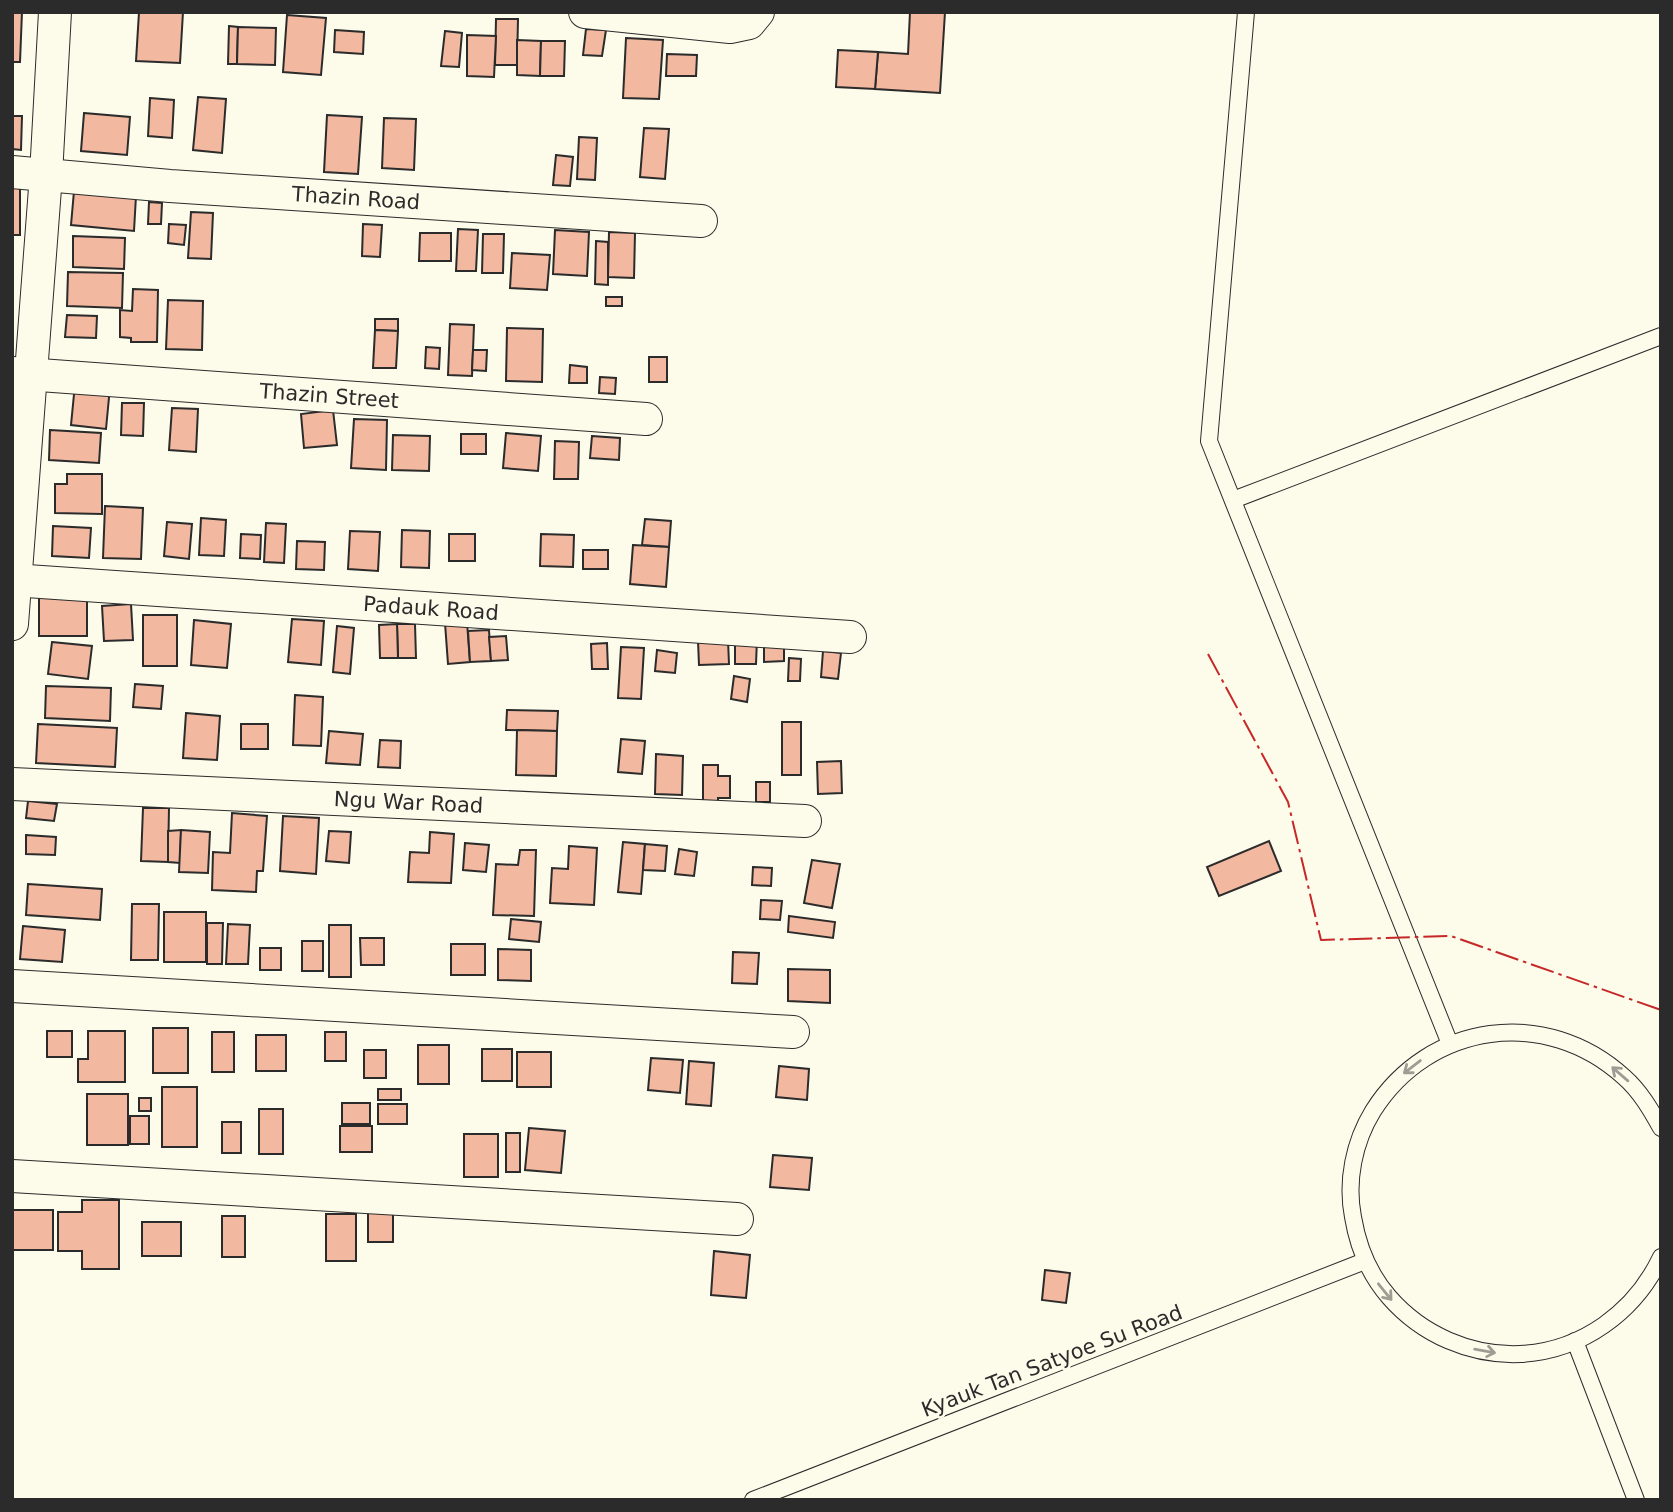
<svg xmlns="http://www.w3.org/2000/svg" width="1673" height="1512" font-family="'DejaVu Sans',sans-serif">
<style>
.building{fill:#f2b8a0;stroke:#2b2b2b;stroke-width:2}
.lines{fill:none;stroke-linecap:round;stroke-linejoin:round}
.lane-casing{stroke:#2b2b2b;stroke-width:18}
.street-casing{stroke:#2b2b2b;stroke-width:34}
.lane{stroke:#fdfbea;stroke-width:16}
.street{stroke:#fdfbea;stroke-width:32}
.power{stroke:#c62828;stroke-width:2;stroke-dasharray:24 5 3.5 5;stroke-linecap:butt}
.oneway{stroke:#9e9d94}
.labels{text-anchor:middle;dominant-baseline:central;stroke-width:5;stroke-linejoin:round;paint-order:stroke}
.street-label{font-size:21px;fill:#2b2b2b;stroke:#fdfbea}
</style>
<rect width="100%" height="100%" fill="#fdfbea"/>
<g class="building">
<path d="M 12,12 L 22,12 L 20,62 L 12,62 Z"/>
<path d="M 139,12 L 183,12 L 180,63 L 136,61 Z"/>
<path d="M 910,12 L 945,12 L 940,93 L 875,89 L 878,52 L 908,54 Z"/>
<path d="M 287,15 L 326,18 L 321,75 L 283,72 Z"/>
<path d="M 496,19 L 518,19 L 517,65 L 495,65 Z"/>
<path d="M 229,26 L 238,27 L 237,64 L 228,64 Z"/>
<path d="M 238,27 L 276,28 L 275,65 L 237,64 Z"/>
<path d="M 586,29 L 606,30 L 602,56 L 583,55 Z"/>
<path d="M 335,30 L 364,32 L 363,54 L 334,52 Z"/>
<path d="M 445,31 L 462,33 L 459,67 L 441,66 Z"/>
<path d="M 467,35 L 496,36 L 494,77 L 467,76 Z"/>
<path d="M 626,38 L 663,40 L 659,99 L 623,98 Z"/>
<path d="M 517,40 L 541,41 L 540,76 L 517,75 Z"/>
<path d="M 541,41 L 565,41 L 564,76 L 540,76 Z"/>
<path d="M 838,50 L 878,52 L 875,89 L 836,87 Z"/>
<path d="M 667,54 L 697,55 L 696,76 L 666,76 Z"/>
<path d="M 198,97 L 226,99 L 222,153 L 193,150 Z"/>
<path d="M 150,98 L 174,100 L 172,138 L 148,136 Z"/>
<path d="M 84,113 L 130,117 L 127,155 L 81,151 Z"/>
<path d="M 327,115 L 362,117 L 358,174 L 324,172 Z"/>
<path d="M 12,116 L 22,116 L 21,150 L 12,149 Z"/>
<path d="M 384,118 L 416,119 L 414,170 L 382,168 Z"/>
<path d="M 644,128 L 669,129 L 665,179 L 640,177 Z"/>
<path d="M 579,137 L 597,138 L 595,180 L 577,179 Z"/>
<path d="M 556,155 L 573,157 L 570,186 L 553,185 Z"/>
<rect x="12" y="182" width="8" height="53"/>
<path d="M 74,191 L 136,196 L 134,231 L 71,225 Z"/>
<path d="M 149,202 L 162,203 L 161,224 L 148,224 Z"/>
<path d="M 191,212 L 213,213 L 211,259 L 188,258 Z"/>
<path d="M 169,224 L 186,225 L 184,245 L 168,243 Z"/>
<path d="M 363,224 L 382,225 L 380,257 L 362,256 Z"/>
<path d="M 458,229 L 478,230 L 476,271 L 456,271 Z"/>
<path d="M 555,230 L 589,232 L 587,276 L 553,274 Z"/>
<path d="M 609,232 L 635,233 L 634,278 L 608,277 Z"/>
<path d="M 420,233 L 451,233 L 451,261 L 419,261 Z"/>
<path d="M 483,234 L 504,234 L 503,273 L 482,273 Z"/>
<path d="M 73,236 L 125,238 L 124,269 L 73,267 Z"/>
<path d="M 596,241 L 608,242 L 608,285 L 595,284 Z"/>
<path d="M 512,253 L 550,255 L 547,290 L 510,288 Z"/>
<path d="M 68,272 L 123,273 L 122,308 L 67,306 Z"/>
<path d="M 133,289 L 158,290 L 157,342 L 131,342 L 131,338 L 120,337 L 120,310 L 132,311 Z"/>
<rect x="606" y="297" width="16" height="9"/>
<path d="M 168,300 L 203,301 L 202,350 L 166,349 Z"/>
<path d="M 67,315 L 97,316 L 96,338 L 65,337 Z"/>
<path d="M 375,319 L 398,319 L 398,331 L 375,330 Z"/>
<path d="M 450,324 L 474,325 L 472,376 L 448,375 Z"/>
<path d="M 507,328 L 543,329 L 542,382 L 506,381 Z"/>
<path d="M 375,330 L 398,331 L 396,368 L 373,368 Z"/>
<path d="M 426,347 L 440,348 L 439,369 L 425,368 Z"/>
<path d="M 473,350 L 487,350 L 486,371 L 472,370 Z"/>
<rect x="649" y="357" width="18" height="25"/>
<path d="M 570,365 L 587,367 L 587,383 L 569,383 Z"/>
<path d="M 600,377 L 616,378 L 615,394 L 599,393 Z"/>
<path d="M 75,384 L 110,387 L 106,429 L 71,425 Z"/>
<path d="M 122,403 L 144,403 L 143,436 L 121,435 Z"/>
<path d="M 172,408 L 198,409 L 196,452 L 169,450 Z"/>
<path d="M 333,410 L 337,445 L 304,448 L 301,414 Z"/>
<path d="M 354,419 L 387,420 L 386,470 L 351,468 Z"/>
<path d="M 50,430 L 101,433 L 99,463 L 49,460 Z"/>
<path d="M 506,433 L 541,436 L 538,471 L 503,468 Z"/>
<rect x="461" y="434" width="25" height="20"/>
<path d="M 393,435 L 430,436 L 429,471 L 392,470 Z"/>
<path d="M 592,436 L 620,438 L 619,460 L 590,458 Z"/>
<path d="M 555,441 L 579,442 L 578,479 L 554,479 Z"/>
<path d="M 67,474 L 102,474 L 102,514 L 55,513 L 55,484 L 67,484 Z"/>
<path d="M 105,506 L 143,508 L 141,559 L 103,558 Z"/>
<path d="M 201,518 L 226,520 L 224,556 L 199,555 Z"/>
<path d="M 645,519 L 671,521 L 669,547 L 642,545 Z"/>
<path d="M 167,522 L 192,524 L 189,559 L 164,556 Z"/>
<path d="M 266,523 L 286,524 L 284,563 L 264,562 Z"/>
<path d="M 53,526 L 91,528 L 89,558 L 52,556 Z"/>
<path d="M 402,530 L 430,531 L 429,568 L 401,567 Z"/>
<path d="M 350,531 L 380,532 L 378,571 L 348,569 Z"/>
<path d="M 241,534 L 261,535 L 260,559 L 240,558 Z"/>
<rect x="449" y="534" width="26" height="27"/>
<path d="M 541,534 L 574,535 L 573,567 L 540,566 Z"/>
<path d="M 297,541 L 325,542 L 324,570 L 296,569 Z"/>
<path d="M 633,545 L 669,547 L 666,587 L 630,584 Z"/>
<rect x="583" y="550" width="25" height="19"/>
<rect x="39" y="597" width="48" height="39"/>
<path d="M 131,604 L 133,640 L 104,641 L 102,606 Z"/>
<rect x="143" y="615" width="34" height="51"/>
<path d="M 292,619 L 324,621 L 321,665 L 288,662 Z"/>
<path d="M 194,620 L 231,624 L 227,668 L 191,665 Z"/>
<path d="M 467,622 L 470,662 L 448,664 L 445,623 Z"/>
<path d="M 397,624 L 415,624 L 416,658 L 398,658 Z"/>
<path d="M 397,624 L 398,658 L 380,658 L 379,625 Z"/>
<path d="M 337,626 L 354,628 L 350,674 L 333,672 Z"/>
<path d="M 489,630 L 491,661 L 470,662 L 468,631 Z"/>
<path d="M 506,636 L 508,660 L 491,661 L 489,637 Z"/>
<path d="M 735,639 L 757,639 L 756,664 L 735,664 Z"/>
<path d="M 728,640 L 729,664 L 699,665 L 698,641 Z"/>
<path d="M 52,642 L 92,646 L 88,679 L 48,674 Z"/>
<path d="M 764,642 L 784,642 L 784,661 L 764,662 Z"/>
<path d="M 607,643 L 608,669 L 592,669 L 591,644 Z"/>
<path d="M 621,647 L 644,648 L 641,699 L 618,698 Z"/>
<path d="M 657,650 L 677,653 L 675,673 L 655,671 Z"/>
<path d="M 823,651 L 841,653 L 838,679 L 821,677 Z"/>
<path d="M 789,658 L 801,659 L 800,681 L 788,681 Z"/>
<path d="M 734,676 L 750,679 L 747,702 L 731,699 Z"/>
<path d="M 135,684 L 163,686 L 161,709 L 133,707 Z"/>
<path d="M 46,686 L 111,688 L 110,721 L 45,718 Z"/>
<path d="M 295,695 L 323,697 L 321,746 L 293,745 Z"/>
<path d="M 507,710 L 558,711 L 557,731 L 506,730 Z"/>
<path d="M 186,713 L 220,716 L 217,760 L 183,758 Z"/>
<rect x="782" y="722" width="19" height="53"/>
<path d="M 38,724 L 117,728 L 115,767 L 36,763 Z"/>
<rect x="241" y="724" width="27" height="25"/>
<path d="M 517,730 L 557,731 L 556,776 L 516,775 Z"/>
<path d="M 329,731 L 363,734 L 360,765 L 326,763 Z"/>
<path d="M 621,739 L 645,741 L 642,774 L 618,772 Z"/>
<path d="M 380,740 L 401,741 L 400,768 L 378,767 Z"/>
<path d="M 656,754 L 683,756 L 682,795 L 655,794 Z"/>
<path d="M 841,761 L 842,793 L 818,794 L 817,762 Z"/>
<path d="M 703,765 L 718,765 L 718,776 L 730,776 L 730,798 L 718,798 L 718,807 L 703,807 Z"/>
<rect x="756" y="782" width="14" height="20"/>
<path d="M 28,801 L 57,804 L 54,821 L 26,818 Z"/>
<path d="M 143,808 L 169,808 L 168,862 L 141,861 Z"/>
<path d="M 232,813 L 267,816 L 263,871 L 257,871 L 256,892 L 212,890 L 213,852 L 230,853 Z"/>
<path d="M 283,816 L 319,818 L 316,874 L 280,871 Z"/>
<path d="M 181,830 L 180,863 L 168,862 L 168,831 Z"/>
<path d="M 181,830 L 210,832 L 208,873 L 179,872 Z"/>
<path d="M 329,831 L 351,832 L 349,863 L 326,861 Z"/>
<path d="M 430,832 L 454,834 L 451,883 L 408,882 L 410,852 L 429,853 Z"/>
<path d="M 26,835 L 56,837 L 55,855 L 26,854 Z"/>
<path d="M 1269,841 L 1281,871 L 1219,896 L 1207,867 Z"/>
<path d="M 623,842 L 645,844 L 641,894 L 618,892 Z"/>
<path d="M 465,843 L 489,845 L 486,872 L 463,870 Z"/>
<path d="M 645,844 L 667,846 L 665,871 L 643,870 Z"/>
<path d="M 569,846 L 597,848 L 594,905 L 550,903 L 552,868 L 568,869 Z"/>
<path d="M 679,849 L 697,852 L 694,876 L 675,874 Z"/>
<path d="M 520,850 L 536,850 L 534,916 L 493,915 L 496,864 L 518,865 Z"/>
<path d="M 812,860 L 840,864 L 832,908 L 804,903 Z"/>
<path d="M 753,867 L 772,868 L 771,886 L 752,885 Z"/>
<path d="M 28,884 L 102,889 L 100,920 L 26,915 Z"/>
<path d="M 761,900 L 782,901 L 780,920 L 760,919 Z"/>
<path d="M 132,904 L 159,904 L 158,960 L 131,960 Z"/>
<rect x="164" y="912" width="42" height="50"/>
<path d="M 789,916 L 835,922 L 833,938 L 788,932 Z"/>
<path d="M 511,919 L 541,922 L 539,942 L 509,939 Z"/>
<path d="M 207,923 L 223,923 L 222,964 L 207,964 Z"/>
<path d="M 228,924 L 250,925 L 248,964 L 226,964 Z"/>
<rect x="329" y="925" width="22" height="52"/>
<path d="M 23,926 L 65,930 L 62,962 L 20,959 Z"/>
<path d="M 360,938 L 384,938 L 384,965 L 361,965 Z"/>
<rect x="302" y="941" width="21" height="30"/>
<rect x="451" y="944" width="34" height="31"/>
<rect x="260" y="948" width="21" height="22"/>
<path d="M 498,949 L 531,950 L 531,981 L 498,980 Z"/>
<path d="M 733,952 L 759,953 L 757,984 L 732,983 Z"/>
<path d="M 788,969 L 830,970 L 830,1003 L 788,1001 Z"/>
<rect x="153" y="1028" width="35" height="45"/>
<rect x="47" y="1031" width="25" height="26"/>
<path d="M 88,1031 L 125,1031 L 125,1082 L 78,1082 L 78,1059 L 88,1059 Z"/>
<rect x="212" y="1032" width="22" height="40"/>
<rect x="325" y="1032" width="21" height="29"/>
<rect x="256" y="1035" width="30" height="36"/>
<rect x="418" y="1045" width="31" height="39"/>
<rect x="482" y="1049" width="30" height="32"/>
<rect x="364" y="1050" width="22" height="28"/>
<rect x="517" y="1052" width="34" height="35"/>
<path d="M 651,1058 L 683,1060 L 680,1093 L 648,1090 Z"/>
<path d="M 689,1061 L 714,1063 L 711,1106 L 686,1104 Z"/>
<path d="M 779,1066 L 809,1069 L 807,1100 L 776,1097 Z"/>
<rect x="162" y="1087" width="35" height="60"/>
<rect x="378" y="1089" width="23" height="11"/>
<rect x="87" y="1094" width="41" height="51"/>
<rect x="139" y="1098" width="12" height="13"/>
<rect x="342" y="1103" width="28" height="21"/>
<rect x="378" y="1104" width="29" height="20"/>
<rect x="259" y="1109" width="24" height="45"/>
<rect x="130" y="1116" width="19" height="28"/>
<rect x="222" y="1122" width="19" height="31"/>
<rect x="340" y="1126" width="32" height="26"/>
<path d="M 529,1128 L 565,1131 L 561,1173 L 525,1170 Z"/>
<rect x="506" y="1133" width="14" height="39"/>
<rect x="464" y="1134" width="34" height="43"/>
<path d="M 773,1155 L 812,1158 L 809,1190 L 770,1187 Z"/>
<path d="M 82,1200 L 119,1200 L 119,1269 L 82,1269 L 82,1251 L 58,1251 L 58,1212 L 82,1212 Z"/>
<rect x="12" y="1210" width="41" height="40"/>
<rect x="368" y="1212" width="25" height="30"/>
<rect x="326" y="1214" width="30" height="47"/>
<rect x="222" y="1216" width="23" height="41"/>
<rect x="142" y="1222" width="39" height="34"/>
<path d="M 714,1251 L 750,1255 L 746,1298 L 711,1295 Z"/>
<path d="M 1045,1270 L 1070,1273 L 1066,1303 L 1042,1300 Z"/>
</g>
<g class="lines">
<defs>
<g id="lane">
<path d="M 1246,12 L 1209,441 L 1450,1044"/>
<path d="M 1233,500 L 1661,336"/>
<path d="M 1661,1128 C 1651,1110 1640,1091 1624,1077 C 1546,1006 1429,1022 1373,1111 C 1354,1142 1346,1181 1353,1217 C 1358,1247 1369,1274 1389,1297 C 1422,1335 1471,1356 1520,1354 C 1582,1351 1635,1312 1661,1257"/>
<path d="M 1575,1341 L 1636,1500"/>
<path d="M 753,1500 L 1365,1261"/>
</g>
<g id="street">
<path d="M 585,12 L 730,27 L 749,23 L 758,12"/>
<path id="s1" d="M 12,172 L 170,186 L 701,221"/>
<path id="s2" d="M 12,373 L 646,419"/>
<path id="s3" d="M 12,580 L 850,637"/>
<path d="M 12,624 L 46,175 L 55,12"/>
<path id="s4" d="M 12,784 L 805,821"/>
<path d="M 12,986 L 793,1032"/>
<path d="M 12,1176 L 737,1219"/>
</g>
</defs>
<use href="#lane" class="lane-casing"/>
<use href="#street" class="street-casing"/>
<use href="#lane" class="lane"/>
<use href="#street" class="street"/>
<path class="power" d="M 1208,654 L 1288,802 L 1321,940 L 1451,936 L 1661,1010"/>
</g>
<defs><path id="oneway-shaft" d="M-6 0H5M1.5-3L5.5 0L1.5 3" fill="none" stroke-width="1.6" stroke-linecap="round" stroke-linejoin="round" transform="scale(1.75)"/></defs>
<g class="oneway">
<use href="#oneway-shaft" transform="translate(1412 1067) rotate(142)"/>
<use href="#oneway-shaft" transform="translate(1620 1074) rotate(-139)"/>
<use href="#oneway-shaft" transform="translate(1385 1292) rotate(51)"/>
<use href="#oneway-shaft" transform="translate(1485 1351) rotate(10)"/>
</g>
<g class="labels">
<g class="street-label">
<text stroke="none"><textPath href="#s1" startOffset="345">Thazin Road</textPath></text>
<text stroke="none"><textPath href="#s2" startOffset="318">Thazin Street</textPath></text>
<text stroke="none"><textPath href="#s3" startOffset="420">Padauk Road</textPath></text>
<text stroke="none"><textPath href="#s4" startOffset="397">Ngu War Road</textPath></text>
<text transform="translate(1052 1361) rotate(-21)">Kyauk Tan Satyoe Su Road</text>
</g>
</g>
<rect width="1673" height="1512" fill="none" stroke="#2b2b2b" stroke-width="28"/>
</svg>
